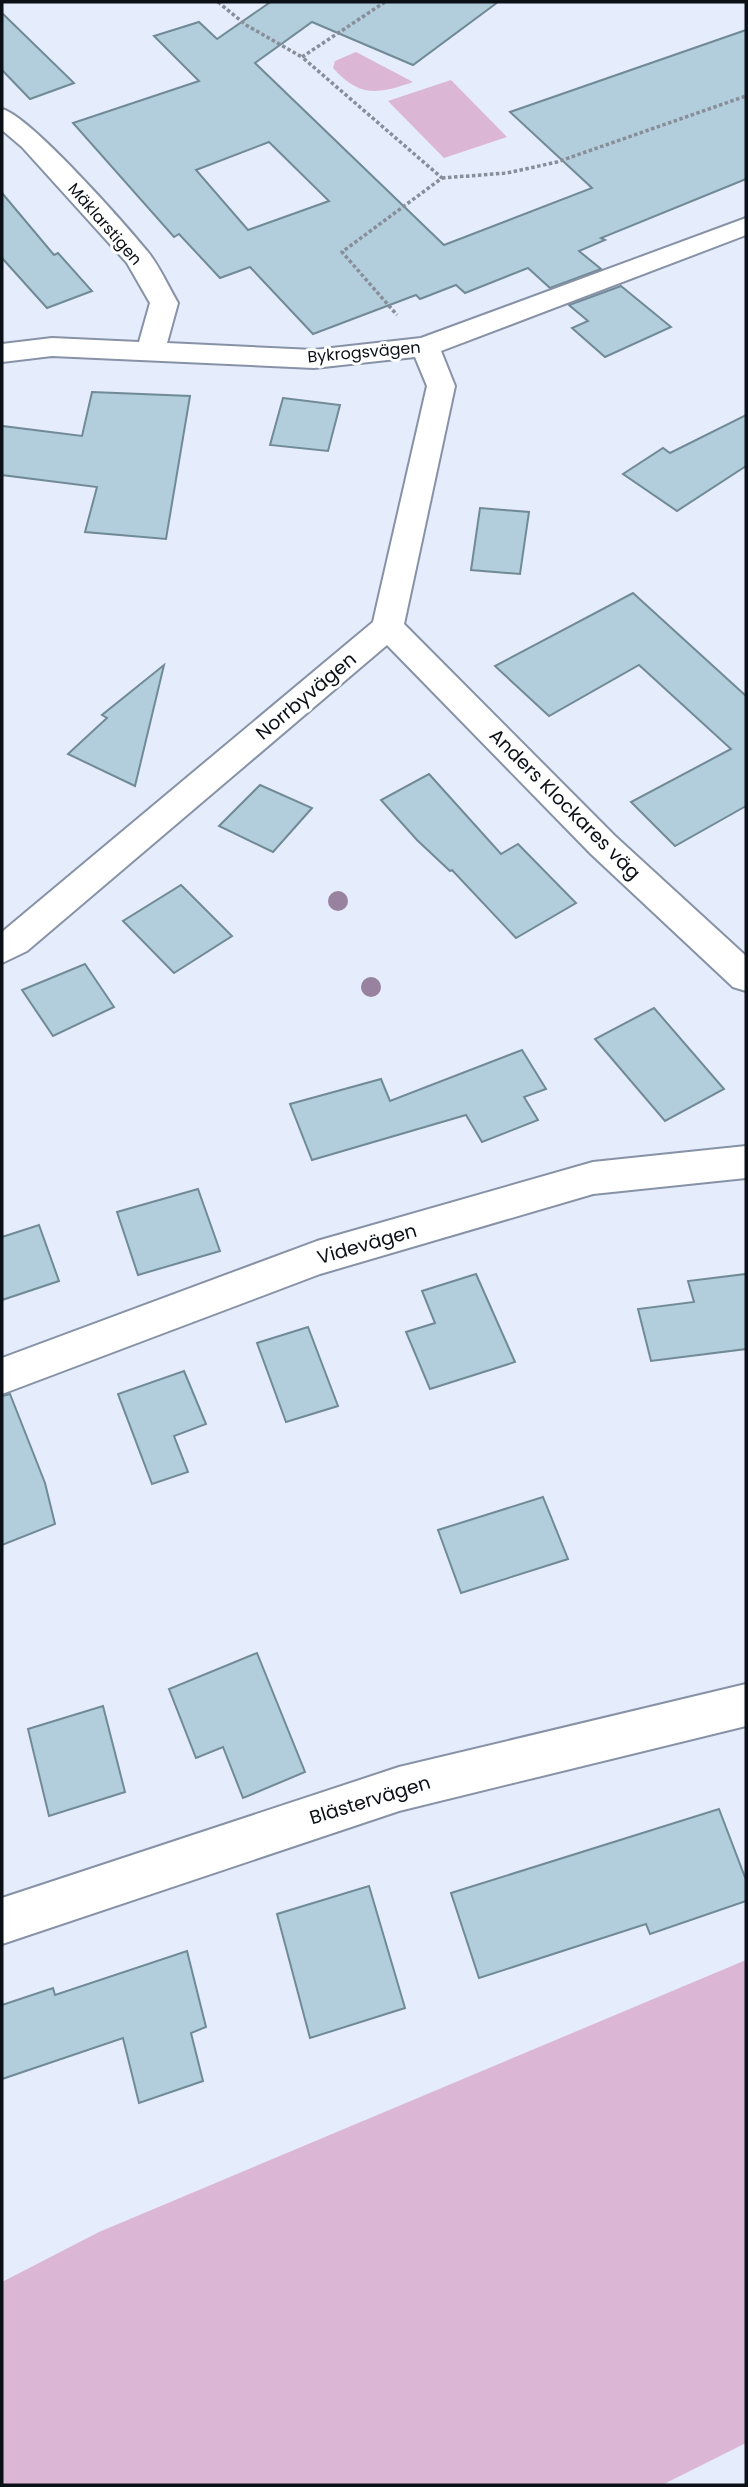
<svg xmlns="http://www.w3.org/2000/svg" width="748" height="2487" font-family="Poppins,sans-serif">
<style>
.green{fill:#dcb7d5}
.building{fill:#b2cddb;stroke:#718a97;stroke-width:2;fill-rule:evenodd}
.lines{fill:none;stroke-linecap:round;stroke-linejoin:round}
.street-casing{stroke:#8792a7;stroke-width:4}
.path{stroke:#888e99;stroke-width:3.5;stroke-dasharray:3.5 2.5;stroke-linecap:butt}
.street{fill:#fff;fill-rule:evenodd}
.tree{fill:#99829f}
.labels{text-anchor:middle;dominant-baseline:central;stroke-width:6;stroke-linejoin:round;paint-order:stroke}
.far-street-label{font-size:16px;fill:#0b0f16;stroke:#fff}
.street-label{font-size:19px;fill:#0b0f16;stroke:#fff}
</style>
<rect width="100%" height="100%" fill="#e5ecfb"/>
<g class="green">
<path d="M 356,52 L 413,82 C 378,94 360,98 333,68 L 335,61 Z"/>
<path d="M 451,80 L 507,137 L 444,158 L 388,101 Z"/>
<path d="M 746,1960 L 746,2443 L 662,2485 L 2,2485 L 2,2282 L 99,2232 Z"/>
</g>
<g class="building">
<path d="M 266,2 L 498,2 L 413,65 L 312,22 L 255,63 L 444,245 L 592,188 L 510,112 L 746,30 L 746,179 L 601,238 L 605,240 L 579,251 L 601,269 L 550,288 L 528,268 L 465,293 L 456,285 L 420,299 L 416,295 L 313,334 L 250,267 L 220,278 L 179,234 L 174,237 L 73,123 L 199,81 L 154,36 L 199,22 L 217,39 L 269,3 ZM 269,142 L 329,201 L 248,230 L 196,170 Z"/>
<path d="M 2,13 L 74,83 L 30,99 L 2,70 Z"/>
<path d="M 2,193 L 54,255 L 58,253 L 92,291 L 47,308 L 2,258 Z"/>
<path d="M 621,286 L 671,327 L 605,357 L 572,328 L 588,321 L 569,305 Z"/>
<path d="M 92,392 L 190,396 L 166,539 L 85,532 L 97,487 L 2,475 L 2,426 L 82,436 Z"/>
<path d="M 283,398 L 340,405 L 328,451 L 270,445 Z"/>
<path d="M 746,415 L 746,466 L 677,511 L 623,474 L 663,448 L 670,453 Z"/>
<path d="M 480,508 L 529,512 L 520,574 L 471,570 Z"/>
<path d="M 633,593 L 746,696 L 746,806 L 675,846 L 631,802 L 731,749 L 639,665 L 549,716 L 495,666 Z"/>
<path d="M 164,665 L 135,786 L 68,754 L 107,718 L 102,715 Z"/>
<path d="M 429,774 L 501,854 L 518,844 L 576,903 L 516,938 L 452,870 L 450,871 L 417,840 L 381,800 Z"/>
<path d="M 260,785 L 312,808 L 273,852 L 219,826 Z"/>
<path d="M 181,885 L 232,936 L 174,973 L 123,921 Z"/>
<path d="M 85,964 L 114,1007 L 53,1036 L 22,990 Z"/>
<path d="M 654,1008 L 724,1089 L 665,1121 L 595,1039 Z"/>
<path d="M 522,1050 L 546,1089 L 524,1097 L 538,1120 L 482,1142 L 466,1115 L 312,1160 L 290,1104 L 381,1079 L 390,1101 Z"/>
<path d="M 198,1189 L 220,1251 L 138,1275 L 117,1212 Z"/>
<path d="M 39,1225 L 59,1281 L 2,1300 L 2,1237 Z"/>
<path d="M 476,1274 L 515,1362 L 430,1389 L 406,1332 L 435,1323 L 422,1291 Z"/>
<path d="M 746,1274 L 746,1349 L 651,1361 L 638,1309 L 694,1302 L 688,1281 Z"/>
<path d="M 308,1327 L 338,1406 L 286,1422 L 257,1343 Z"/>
<path d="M 184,1371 L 206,1424 L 174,1436 L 188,1472 L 152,1484 L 118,1394 Z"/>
<path d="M 10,1394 L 45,1483 L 55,1524 L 2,1545 L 2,1396 Z"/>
<path d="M 543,1497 L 568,1559 L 461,1593 L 438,1530 Z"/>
<path d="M 257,1653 L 305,1772 L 243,1798 L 223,1747 L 196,1758 L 169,1689 Z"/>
<path d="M 103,1706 L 125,1792 L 49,1816 L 28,1729 Z"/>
<path d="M 719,1809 L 746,1880 L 746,1901 L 650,1934 L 646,1924 L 479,1978 L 451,1893 Z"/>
<path d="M 369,1886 L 405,2008 L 310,2038 L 277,1914 Z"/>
<path d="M 187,1951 L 206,2027 L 191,2033 L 203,2081 L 139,2103 L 123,2038 L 2,2079 L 2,2005 L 53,1988 L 55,1995 Z"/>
</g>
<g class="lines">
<defs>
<g id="street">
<path d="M 2,109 C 30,116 125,224 148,252 C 160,267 168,286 178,303 L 167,343 L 314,350 L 421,338 L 746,218 L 746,235 L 441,351 L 455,386 L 404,624 L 615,836 L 746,956 L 746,991 L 733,987 L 591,854 L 387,645 L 27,951 L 2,963 L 2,932 L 373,622 L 427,386 L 415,357 L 314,368 L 52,356 L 2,362 L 2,344 L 52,338 L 139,342 L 150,303 L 127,263 L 22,147 L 2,130 Z"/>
<path d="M 746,1146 L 746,1178 L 593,1194 L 320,1274 L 2,1394 L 2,1358 L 317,1241 L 593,1162 Z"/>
<path d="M 746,1684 L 746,1726 L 399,1811 L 2,1944 L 2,1898 L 399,1767 Z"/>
</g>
</defs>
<use href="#street" class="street-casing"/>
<g class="path">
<path d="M 218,2 L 246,25 L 302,57"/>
<path d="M 385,2 L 302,57 L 442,178 L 342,252 L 397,315"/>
<path d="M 442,178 L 507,173 L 557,162 L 746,96"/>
</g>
<use href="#street" class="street"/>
</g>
<g class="tree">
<circle cx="338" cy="901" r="10"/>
<circle cx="371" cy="987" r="10"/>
</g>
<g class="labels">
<g class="far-street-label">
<text transform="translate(105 224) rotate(49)">Mäklarstigen</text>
<text transform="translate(364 352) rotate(-5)">Bykrogsvägen</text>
</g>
<g class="street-label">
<text transform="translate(306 696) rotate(-40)">Norrbyvägen</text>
<text transform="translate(565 804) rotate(45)">Anders Klockares väg</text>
<text transform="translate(367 1244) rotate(-16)">Videvägen</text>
<text transform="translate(370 1800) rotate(-17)">Blästervägen</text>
</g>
</g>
<rect width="748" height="2487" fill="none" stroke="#0b0f16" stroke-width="7"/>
</svg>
